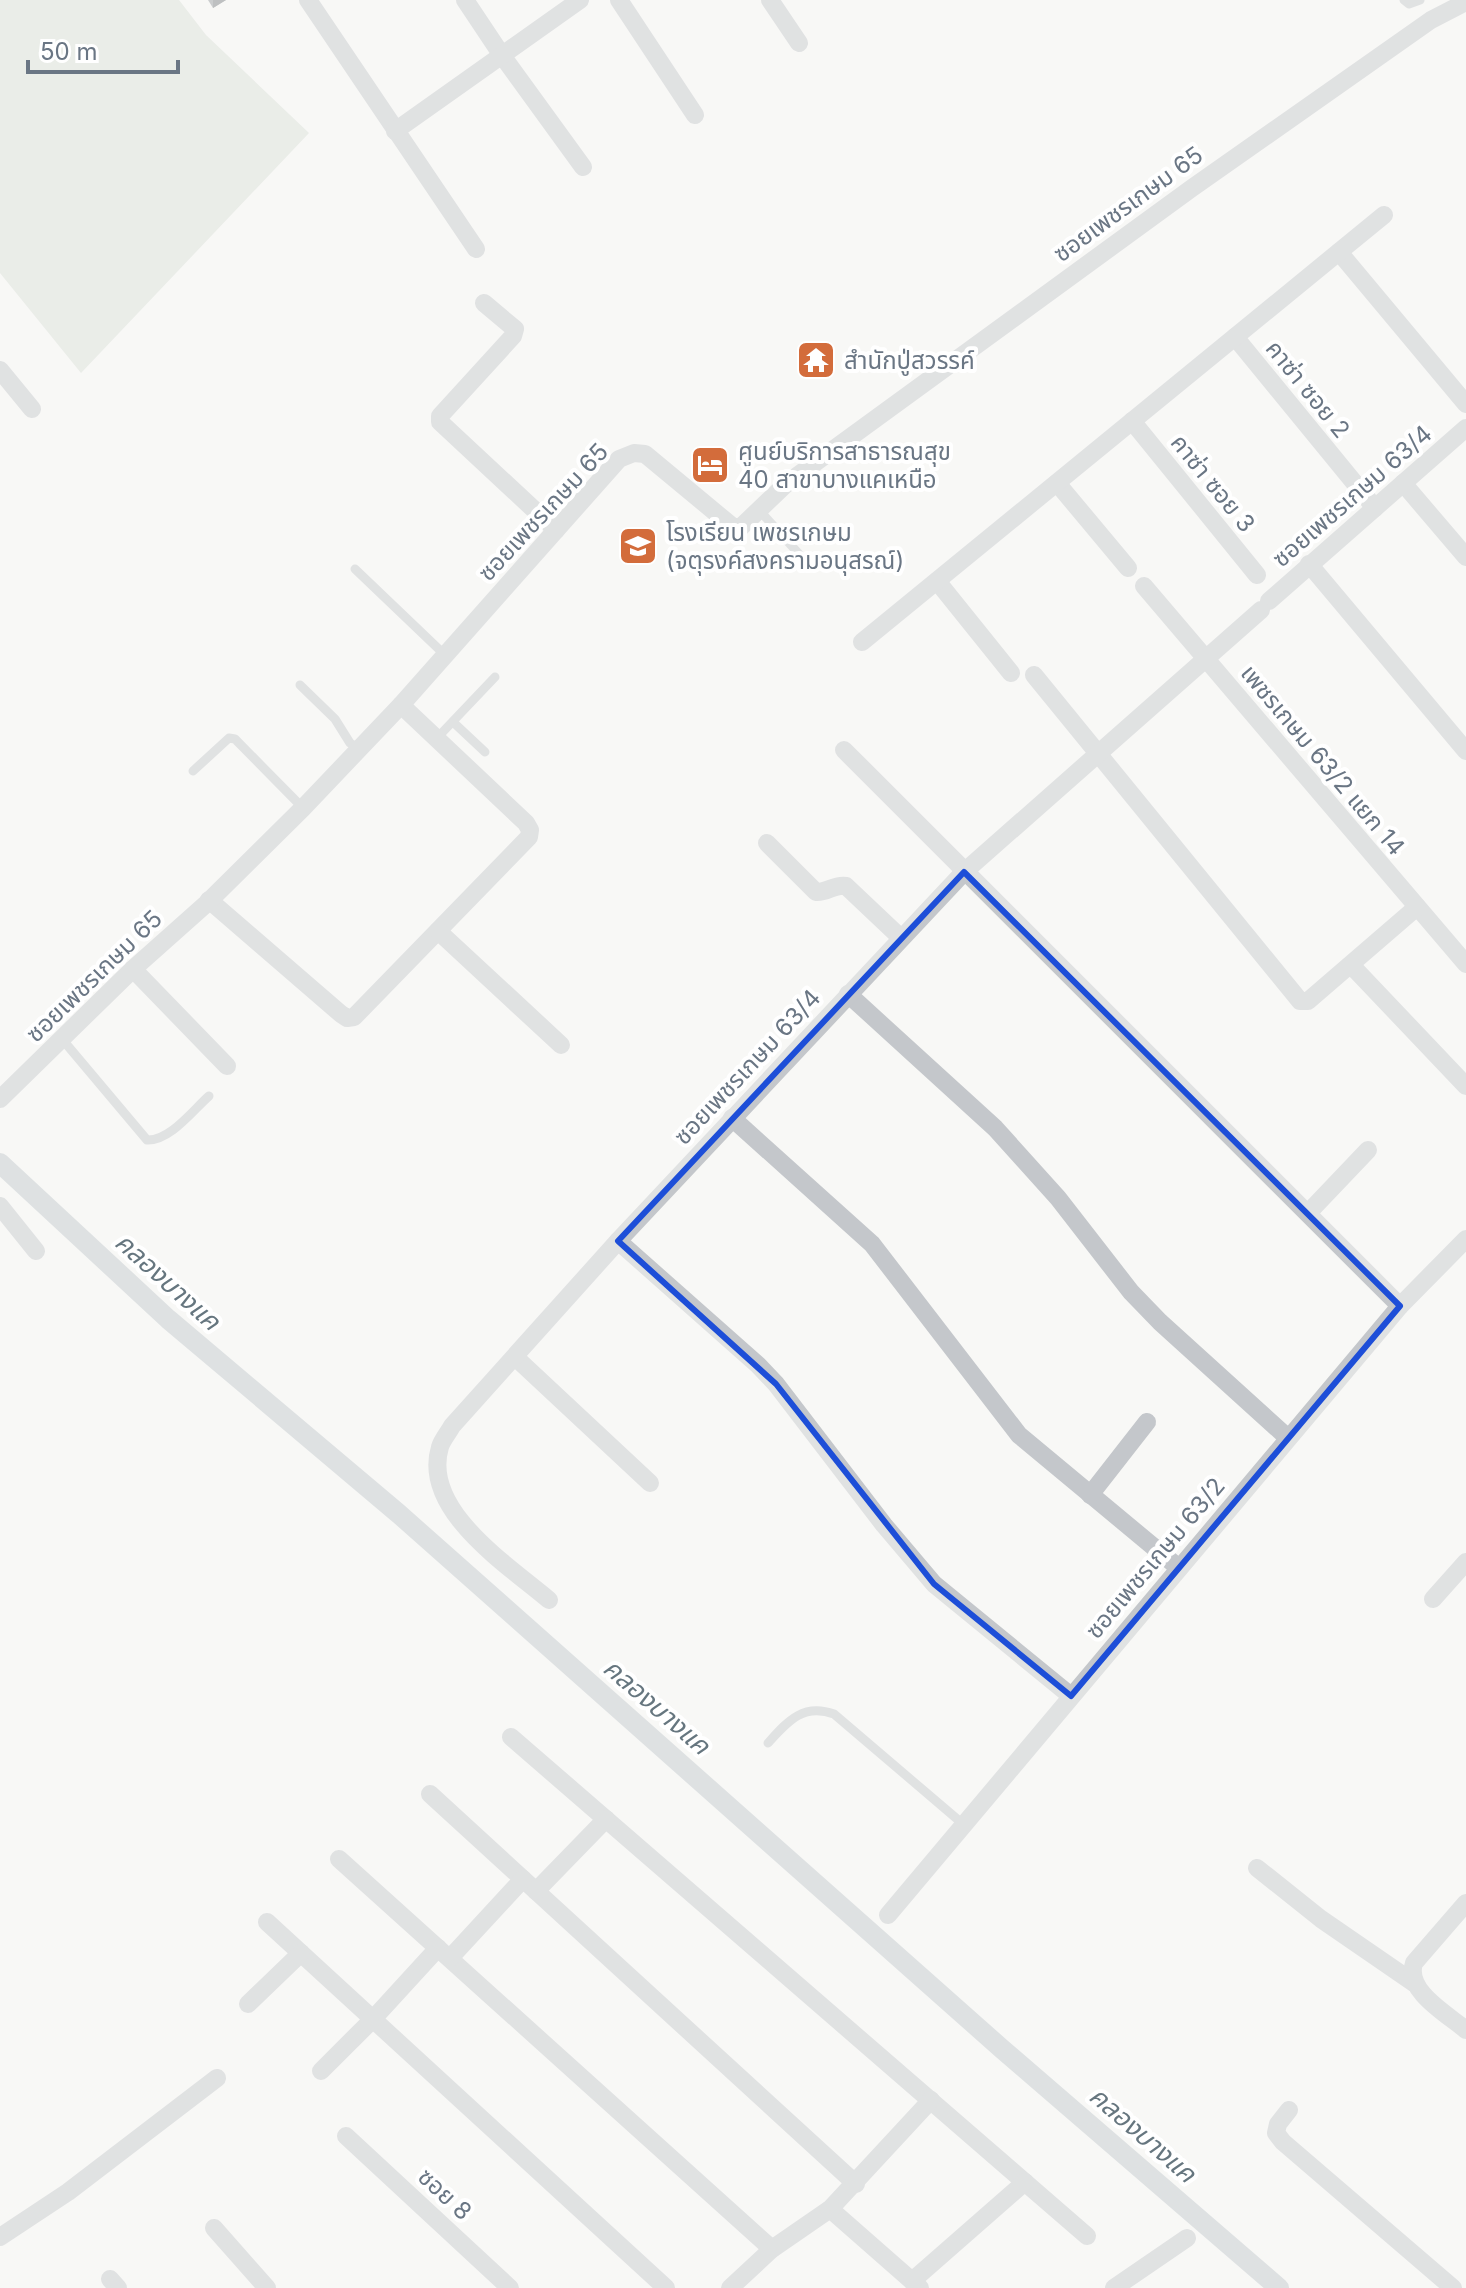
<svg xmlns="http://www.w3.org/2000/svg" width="1466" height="2288" font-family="Inter,'Noto Sans Thai',sans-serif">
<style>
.green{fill:#d9dfd7}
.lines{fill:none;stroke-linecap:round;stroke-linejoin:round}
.canal{stroke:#bfc6cb;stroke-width:20}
.lane{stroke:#c4c7cb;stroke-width:9}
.street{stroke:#c4c7cb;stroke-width:18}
.wall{fill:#94999e}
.shaded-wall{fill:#787d81}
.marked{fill:none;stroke:#1d4ed8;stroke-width:6;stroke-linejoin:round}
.labels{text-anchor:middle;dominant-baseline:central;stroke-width:8;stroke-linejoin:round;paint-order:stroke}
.street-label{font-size:24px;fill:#6a7684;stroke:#fff}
.poi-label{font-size:24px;fill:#6a7684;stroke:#fff;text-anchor:start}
.water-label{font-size:26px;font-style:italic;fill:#66767f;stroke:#fff}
</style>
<rect width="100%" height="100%" fill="#f8f8f6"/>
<path class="green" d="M 0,0 L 179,0 L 206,35 L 309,133 L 81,373 L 0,273 Z"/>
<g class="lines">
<path class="canal" d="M 0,1163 L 168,1319 L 399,1514 L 1002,2049 L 1279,2288"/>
<g class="lane">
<path d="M 1404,0 L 1409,4 L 1420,0"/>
<path d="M 759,510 L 810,566"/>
<path d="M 355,569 L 445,655"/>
<path d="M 300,685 L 335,719 L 350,743 L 358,748"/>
<path d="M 453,722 L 485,752"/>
<path d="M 437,738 L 495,677"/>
<path d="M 193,771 L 229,738 L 235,739 L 303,808"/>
<path d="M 62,1039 L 147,1140 C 170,1141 193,1110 209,1096"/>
<path d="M 768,1743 C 788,1721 803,1703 834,1714 L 963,1824"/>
</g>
<g class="street">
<path d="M 308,0 L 476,249"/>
<path d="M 465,0 L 501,54 L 583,167"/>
<path d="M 619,0 L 695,115"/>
<path d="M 770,0 L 799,43"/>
<path d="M 395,131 L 580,0"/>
<path d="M 1339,252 L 1466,404"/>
<path d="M 484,303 L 515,329 L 513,336 L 440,416 L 440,422 L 556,530"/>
<path d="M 1235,337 L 1375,508"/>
<path d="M 0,370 L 32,409"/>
<path d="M 1132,421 L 1257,575"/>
<path d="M 1057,483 L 1128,568"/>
<path d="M 1403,483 L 1466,557"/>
<path d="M 1309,564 L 1466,751"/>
<path d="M 937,581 L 1011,673"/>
<path d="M 1144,586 L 1466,964"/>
<path d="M 1269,601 L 1466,428"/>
<path d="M 862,642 L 1384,215"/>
<path d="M 1034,675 L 1300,1001 L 1308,1001 L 1417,907"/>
<path d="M 844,750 L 1400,1306"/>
<path d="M 767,843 L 816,892 C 827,893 834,884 846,886 L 901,938"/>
<path d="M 209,900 L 341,1014 L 347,1018 L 354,1017 L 529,837 L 530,830 L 526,823 L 401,705"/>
<path d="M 438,931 L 561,1045"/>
<path d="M 1351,965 L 1466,1086"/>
<path d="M 133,969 L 227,1066"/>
<path d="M 848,994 L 995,1128 L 1058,1198 L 1131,1292 L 1160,1322 L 1288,1438"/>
<path d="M 0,1099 L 133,969 L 206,904 L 303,808 L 401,705 L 619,459 L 634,453 L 645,454 L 733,527 L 741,527 L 786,484 L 1192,188 L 1431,20 L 1466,2"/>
<path d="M 732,1118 L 872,1244 L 1019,1435 L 1179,1568"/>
<path d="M 0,1206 L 36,1251"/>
<path d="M 1308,1213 L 1368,1150"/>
<path d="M 618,1241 L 758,1365 L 776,1384 L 884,1525 L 934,1584 L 1071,1696"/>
<path d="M 515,1357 L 650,1483"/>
<path d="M 1090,1495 L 1147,1422"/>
<path d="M 1433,1599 L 1466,1562"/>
<path d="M 549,1600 C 508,1565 421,1510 440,1447 C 442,1440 449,1432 452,1426 L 618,1241 L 964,872 L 1261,610"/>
<path d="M 511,1737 L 1087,2236"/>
<path d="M 430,1794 L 856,2184"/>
<path d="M 339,1859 L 772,2249"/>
<path d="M 1257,1868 L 1321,1919 L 1414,1983"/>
<path d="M 536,1891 L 606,1819"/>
<path d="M 1466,1903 L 1414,1963 C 1405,1991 1447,2014 1466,2030"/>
<path d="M 888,1915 L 1400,1306 L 1466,1239"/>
<path d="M 267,1922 L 666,2288"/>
<path d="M 450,1958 L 523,1879"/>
<path d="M 248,2004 L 301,1953"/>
<path d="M 321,2071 L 373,2019 L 438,1948"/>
<path d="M 1289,2110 L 1278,2124 L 1276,2133 L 1283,2142 L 1453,2288"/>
<path d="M 346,2136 L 510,2288"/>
<path d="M 830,2209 L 920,2288"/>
<path d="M 214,2228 L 267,2288"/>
<path d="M 0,2237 L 68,2192 L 217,2078"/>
<path d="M 110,2279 L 118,2288"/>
<path d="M 912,2281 L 1025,2182"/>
<path d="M 730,2288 L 772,2249 L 830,2209 L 931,2100"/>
<path d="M 1114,2288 L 1187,2238"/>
</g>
</g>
<path class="wall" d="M 208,0 L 226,0 L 213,8 Z"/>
<path class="shaded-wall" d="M 213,0 L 226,0 L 213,8 Z"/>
<path d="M0 0H1466V2288H0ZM 964,872 L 1400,1306 L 1071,1696 L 934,1584 L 776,1384 L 618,1241 Z" fill="#f8f8f6" fill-opacity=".55" fill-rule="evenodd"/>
<path class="marked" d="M 964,872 L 1400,1306 L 1071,1696 L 934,1584 L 776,1384 L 618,1241 Z"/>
<defs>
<symbol id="temple-square" viewBox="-11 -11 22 22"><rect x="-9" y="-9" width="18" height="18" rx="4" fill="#d36c3b" stroke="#fff"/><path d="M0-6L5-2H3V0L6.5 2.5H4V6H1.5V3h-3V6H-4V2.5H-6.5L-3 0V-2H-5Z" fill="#fff"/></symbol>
<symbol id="hotel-square" viewBox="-11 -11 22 22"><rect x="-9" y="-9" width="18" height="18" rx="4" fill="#d36c3b" stroke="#fff"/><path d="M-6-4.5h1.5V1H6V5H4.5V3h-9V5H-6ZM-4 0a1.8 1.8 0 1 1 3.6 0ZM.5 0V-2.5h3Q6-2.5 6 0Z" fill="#fff"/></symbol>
<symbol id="school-square" viewBox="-11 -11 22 22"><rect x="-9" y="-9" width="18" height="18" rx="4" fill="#d36c3b" stroke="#fff"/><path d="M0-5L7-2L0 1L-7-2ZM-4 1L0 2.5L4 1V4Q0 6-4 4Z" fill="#fff"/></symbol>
</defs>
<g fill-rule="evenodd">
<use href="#temple-square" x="794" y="338" width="44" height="44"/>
<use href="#hotel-square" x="688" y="443" width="44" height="44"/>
<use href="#school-square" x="616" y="524" width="44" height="44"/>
</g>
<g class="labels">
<g class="street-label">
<text transform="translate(1128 204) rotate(-36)">ซอยเพชรเกษม 65</text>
<text transform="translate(1308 389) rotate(51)">คาซ่า ซอย 2</text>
<text transform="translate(1213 483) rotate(51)">คาซ่า ซอย 3</text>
<text transform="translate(1352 496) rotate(-41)">ซอยเพชรเกษม 63/4</text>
<text transform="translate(543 512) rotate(-47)">ซอยเพชรเกษม 65</text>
<text transform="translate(1323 760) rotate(50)">เพชรเกษม 63/2 แยก 14</text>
<text transform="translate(94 976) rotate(-44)">ซอยเพชรเกษม 65</text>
<text transform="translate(747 1067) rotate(-47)">ซอยเพชรเกษม 63/4</text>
<text transform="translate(1155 1558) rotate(-50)">ซอยเพชรเกษม 63/2</text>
<text transform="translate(445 2194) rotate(43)">ซอย 8</text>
</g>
<g class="poi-label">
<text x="844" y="360">สำนักปู่สวรรค์</text>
<text x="738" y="451">ศูนย์บริการสาธารณสุข<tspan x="738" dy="28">40 สาขาบางแคเหนือ</tspan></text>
<text x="666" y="532">โรงเรียน เพชรเกษม<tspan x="666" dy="28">(จตุรงค์สงครามอนุสรณ์)</tspan></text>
</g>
<g class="water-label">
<text transform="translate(168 1281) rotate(42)">คลองบางแค</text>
<text transform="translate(657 1706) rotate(41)">คลองบางแค</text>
<text transform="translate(1143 2134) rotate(41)">คลองบางแค</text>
</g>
</g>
<path d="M28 60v12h150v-12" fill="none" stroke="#6a7684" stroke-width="4"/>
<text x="40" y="60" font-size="24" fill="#6a7684" stroke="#ffffff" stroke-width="6" paint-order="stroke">50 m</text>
</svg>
